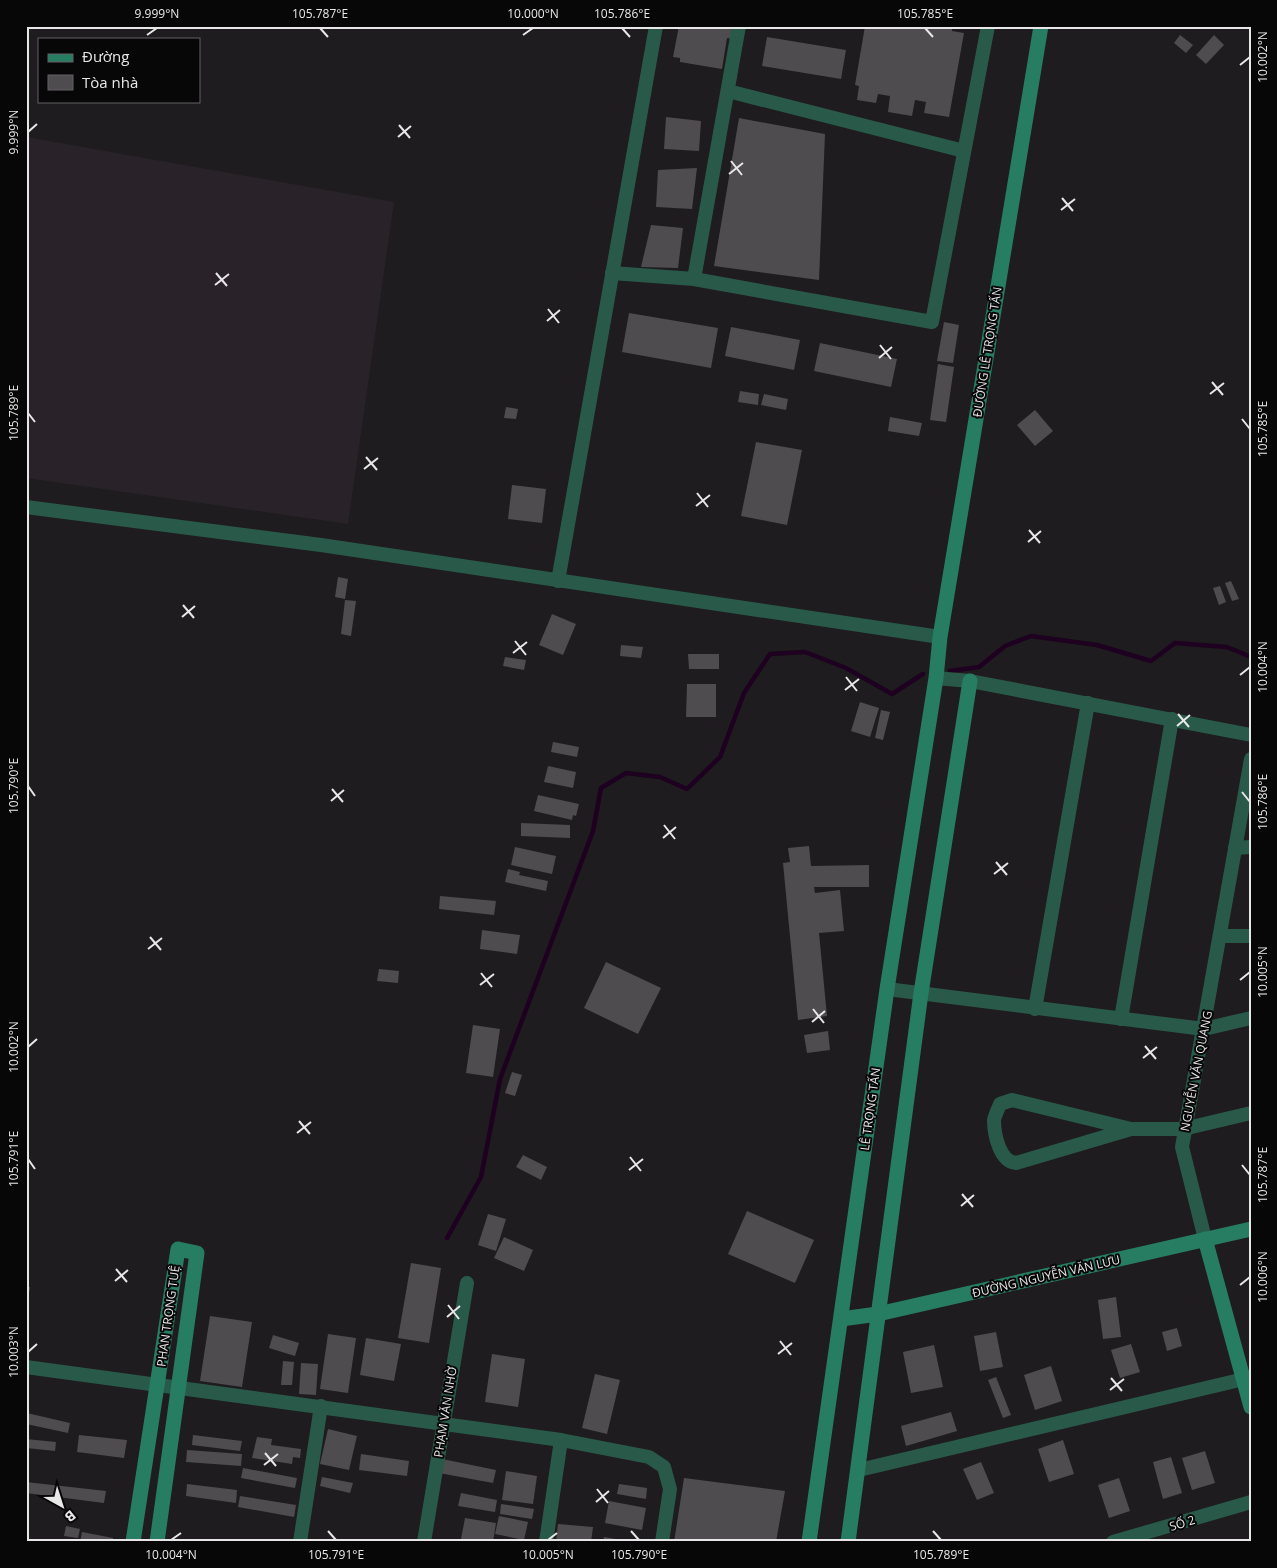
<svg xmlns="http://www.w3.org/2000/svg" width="1277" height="1568" font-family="'Open Sans',sans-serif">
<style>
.built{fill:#292329}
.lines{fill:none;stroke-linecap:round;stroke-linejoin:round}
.stream{stroke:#1e0020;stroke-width:4.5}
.building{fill:#4e4c4e}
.street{stroke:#295a49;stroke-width:14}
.secondary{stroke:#277d61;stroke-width:15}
.ticks{fill:none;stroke:#e8e7e8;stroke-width:2}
.labels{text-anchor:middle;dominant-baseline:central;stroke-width:4;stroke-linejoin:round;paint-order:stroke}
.street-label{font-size:12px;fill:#e8e7e8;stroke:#080708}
.neatline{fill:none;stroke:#e8e7e8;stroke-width:2}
.ticks-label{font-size:12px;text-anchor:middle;fill:#e8e7e8}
</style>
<rect width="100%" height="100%" fill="#1e1c1e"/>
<path class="built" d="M 26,137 L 394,202 L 348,524 L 26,478 Z"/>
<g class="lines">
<g class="stream">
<path d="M 950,671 L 979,667 L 1005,646 L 1031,636 L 1097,645 L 1151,661 L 1175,643 L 1227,647 L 1251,657"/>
<path d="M 447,1238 L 481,1177 L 500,1079 L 593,831 L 601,788 L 626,773 L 660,777 L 687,789 L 720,757 L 744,693 L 770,654 L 805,652 L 846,668 L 892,694 L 923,674"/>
</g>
</g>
<g class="building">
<path d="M 679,26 L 736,26 L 734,39 L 727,38 L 722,69 L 680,62 L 680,58 L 673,57 Z"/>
<path d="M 865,26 L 952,26 L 952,31 L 964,33 L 949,117 L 924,113 L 926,102 L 915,100 L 912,116 L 888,112 L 890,96 L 878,94 L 876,103 L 857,100 L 859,86 L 855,85 Z"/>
<path d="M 1180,35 L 1193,45 L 1186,53 L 1174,43 Z"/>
<path d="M 1214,35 L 1224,45 L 1206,64 L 1196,55 Z"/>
<path d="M 767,37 L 846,50 L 841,79 L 762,66 Z"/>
<path d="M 666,117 L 701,121 L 699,151 L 664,149 Z"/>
<path d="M 739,118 L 825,134 L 819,280 L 714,266 Z"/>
<path d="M 697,168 L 692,209 L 656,207 L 658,170 Z"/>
<path d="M 651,225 L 683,228 L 678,268 L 641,267 Z"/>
<path d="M 629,313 L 718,328 L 711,368 L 622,352 Z"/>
<path d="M 944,322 L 959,325 L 953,363 L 937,361 Z"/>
<path d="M 731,327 L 800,340 L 794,370 L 725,356 Z"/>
<path d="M 820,343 L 897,359 L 891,387 L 814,371 Z"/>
<path d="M 938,364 L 954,367 L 946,422 L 930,420 Z"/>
<path d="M 740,391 L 759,394 L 758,405 L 738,402 Z"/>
<path d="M 764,394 L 788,399 L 786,410 L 761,405 Z"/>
<path d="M 506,407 L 518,409 L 516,419 L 504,418 Z"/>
<path d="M 1035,410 L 1053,431 L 1035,446 L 1017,425 Z"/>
<path d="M 890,417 L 922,423 L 919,436 L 888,431 Z"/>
<path d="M 756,442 L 802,450 L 787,525 L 741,516 Z"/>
<path d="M 512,485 L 546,489 L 542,523 L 508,519 Z"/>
<path d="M 338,577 L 348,579 L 345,599 L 335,597 Z"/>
<path d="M 1231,581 L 1239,599 L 1232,601 L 1225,583 Z"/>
<path d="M 1220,586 L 1226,602 L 1219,605 L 1213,588 Z"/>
<path d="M 345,600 L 356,601 L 351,636 L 341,634 Z"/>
<path d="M 552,614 L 576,624 L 563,655 L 539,645 Z"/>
<path d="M 621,645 L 643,647 L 641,658 L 620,656 Z"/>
<path d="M 688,654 L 719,654 L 719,669 L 689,669 Z"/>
<path d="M 505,657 L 526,660 L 524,670 L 503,666 Z"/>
<path d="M 687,684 L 716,684 L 716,717 L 686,717 Z"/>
<path d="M 860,702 L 879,708 L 870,737 L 851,731 Z"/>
<path d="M 881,710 L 890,712 L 883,740 L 875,738 Z"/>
<path d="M 553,742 L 579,747 L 577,757 L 551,752 Z"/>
<path d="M 548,766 L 576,772 L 573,788 L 544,782 Z"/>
<path d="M 538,795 L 579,804 L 576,816 L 573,815 L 572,820 L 534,811 Z"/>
<path d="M 521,823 L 570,825 L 570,838 L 521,836 Z"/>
<path d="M 809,846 L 811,866 L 869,865 L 869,887 L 814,887 L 815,893 L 840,890 L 844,931 L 819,933 L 827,1016 L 798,1020 L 783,863 L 790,862 L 788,848 Z"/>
<path d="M 515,847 L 556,856 L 552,874 L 511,865 Z"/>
<path d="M 508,869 L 520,872 L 519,875 L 548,881 L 546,891 L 505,882 Z"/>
<path d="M 440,896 L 496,901 L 494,915 L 439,909 Z"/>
<path d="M 482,930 L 520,935 L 517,954 L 480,949 Z"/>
<path d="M 606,962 L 661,988 L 638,1034 L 584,1008 Z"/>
<path d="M 379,969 L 399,971 L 398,983 L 377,981 Z"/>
<path d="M 473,1025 L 500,1029 L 493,1077 L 466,1073 Z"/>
<path d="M 828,1031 L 830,1050 L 807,1053 L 804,1035 Z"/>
<path d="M 512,1072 L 522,1075 L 515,1096 L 505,1093 Z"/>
<path d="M 523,1155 L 547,1167 L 541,1180 L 516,1167 Z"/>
<path d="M 747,1211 L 814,1240 L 795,1283 L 728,1254 Z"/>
<path d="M 488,1214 L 506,1219 L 496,1251 L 478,1245 Z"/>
<path d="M 504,1237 L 533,1250 L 524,1271 L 494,1258 Z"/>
<path d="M 411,1263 L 441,1268 L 429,1343 L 398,1338 Z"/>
<path d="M 26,1287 L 30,1287 L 27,1307 L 26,1307 Z"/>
<path d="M 1116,1297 L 1121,1337 L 1103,1339 L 1098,1300 Z"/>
<path d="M 210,1316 L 252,1322 L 242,1387 L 200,1381 Z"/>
<path d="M 1177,1328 L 1182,1346 L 1167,1351 L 1162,1332 Z"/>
<path d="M 996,1332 L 1003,1367 L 980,1371 L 974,1336 Z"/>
<path d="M 328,1334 L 356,1338 L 348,1393 L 320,1389 Z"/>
<path d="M 273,1335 L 299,1343 L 295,1356 L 269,1348 Z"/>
<path d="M 366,1338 L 401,1344 L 394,1381 L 360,1375 Z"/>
<path d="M 1131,1344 L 1140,1372 L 1120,1378 L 1111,1350 Z"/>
<path d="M 934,1345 L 943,1387 L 911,1393 L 903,1352 Z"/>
<path d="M 492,1354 L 525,1359 L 518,1407 L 485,1402 Z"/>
<path d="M 283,1361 L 294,1362 L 292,1385 L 281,1385 Z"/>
<path d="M 301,1363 L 318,1364 L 316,1395 L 299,1394 Z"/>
<path d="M 1051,1366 L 1062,1401 L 1035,1410 L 1024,1375 Z"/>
<path d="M 595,1374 L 620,1380 L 607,1434 L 582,1428 Z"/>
<path d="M 996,1377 L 1011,1415 L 1003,1418 L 988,1380 Z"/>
<path d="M 951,1412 L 957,1431 L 906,1446 L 901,1426 Z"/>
<path d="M 27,1413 L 70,1423 L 68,1433 L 26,1424 Z"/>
<path d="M 328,1429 L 357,1436 L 349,1470 L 320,1464 Z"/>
<path d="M 79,1435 L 127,1440 L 124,1458 L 77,1452 Z"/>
<path d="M 193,1435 L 242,1441 L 240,1451 L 192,1445 Z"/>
<path d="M 257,1437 L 272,1439 L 271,1445 L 301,1449 L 300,1458 L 293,1457 L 292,1464 L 252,1458 Z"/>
<path d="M 26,1439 L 56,1442 L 55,1451 L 26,1448 Z"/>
<path d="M 1063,1440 L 1074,1474 L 1049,1482 L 1038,1449 Z"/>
<path d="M 187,1450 L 242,1454 L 241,1466 L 186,1462 Z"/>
<path d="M 1205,1451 L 1215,1483 L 1192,1490 L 1182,1458 Z"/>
<path d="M 361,1454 L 409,1461 L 407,1476 L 359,1470 Z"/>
<path d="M 1171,1457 L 1182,1493 L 1163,1499 L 1153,1462 Z"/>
<path d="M 442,1459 L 496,1470 L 493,1483 L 439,1473 Z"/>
<path d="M 981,1462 L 994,1493 L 977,1500 L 963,1469 Z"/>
<path d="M 243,1468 L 297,1478 L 295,1488 L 241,1478 Z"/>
<path d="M 506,1471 L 537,1476 L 533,1504 L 502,1500 Z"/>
<path d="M 322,1477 L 353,1483 L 350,1493 L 320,1486 Z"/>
<path d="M 684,1478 L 785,1491 L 776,1542 L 674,1542 Z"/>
<path d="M 1119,1478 L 1130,1511 L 1109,1518 L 1098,1485 Z"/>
<path d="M 26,1482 L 106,1491 L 104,1503 L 26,1493 Z"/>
<path d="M 187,1484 L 237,1490 L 236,1503 L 186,1496 Z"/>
<path d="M 619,1484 L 647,1488 L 646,1499 L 617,1494 Z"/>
<path d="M 461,1493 L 497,1500 L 495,1512 L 458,1506 Z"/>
<path d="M 240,1496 L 296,1505 L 294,1517 L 238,1507 Z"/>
<path d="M 609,1501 L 646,1508 L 642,1530 L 605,1523 Z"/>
<path d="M 501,1504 L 534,1509 L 532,1519 L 500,1514 Z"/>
<path d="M 499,1516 L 528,1522 L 524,1540 L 495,1534 Z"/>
<path d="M 465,1518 L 496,1523 L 493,1542 L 461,1539 Z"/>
<path d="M 558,1524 L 593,1527 L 591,1542 L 556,1542 Z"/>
<path d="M 66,1526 L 80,1529 L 78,1538 L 64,1536 Z"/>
<path d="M 82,1532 L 113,1538 L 113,1542 L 80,1542 Z"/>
<path d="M 604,1537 L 628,1541 L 628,1542 L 603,1542 Z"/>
</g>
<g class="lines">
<g class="street">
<path d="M 728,91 L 964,151"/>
<path d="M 612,273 L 694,279 L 932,322 L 988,26"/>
<path d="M 694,279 L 739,26"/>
<path d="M 26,507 L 321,545 L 940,637"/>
<path d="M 558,581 L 656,26"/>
<path d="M 936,678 L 970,681 L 1251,735"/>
<path d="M 1235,848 L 1251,847"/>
<path d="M 1220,936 L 1251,936"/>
<path d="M 887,989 L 1204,1029 L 1251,1018"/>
<path d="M 1035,1009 L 1088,703"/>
<path d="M 1121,1019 L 1172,719"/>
<path d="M 1131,1129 L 1016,1163 C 1000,1162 994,1135 994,1120 C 995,1115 998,1109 1000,1104 L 1012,1100 L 1131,1129 L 1183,1129 L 1251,1113"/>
<path d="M 1205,1239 L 1182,1147 L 1251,759"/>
<path d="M 26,1367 L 561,1440 L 649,1457 L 664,1467 L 670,1489 L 662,1542"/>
<path d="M 859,1470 L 1244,1379"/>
<path d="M 300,1542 L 321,1406"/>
<path d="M 424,1542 L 467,1283"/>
<path d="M 546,1542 L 561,1440"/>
<path d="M 1113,1542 L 1251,1502"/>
</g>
<g class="secondary">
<path d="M 1205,1239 L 1251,1407"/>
<path d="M 841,1319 L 878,1314 L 1251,1229"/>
<path d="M 133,1542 L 178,1249 L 197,1253 L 157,1542"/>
<path d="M 809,1542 L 887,989 L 936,678 L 940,637 L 1041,26"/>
<path d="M 848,1542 L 921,993 L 970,681"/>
</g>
</g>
<path class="ticks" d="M 320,28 L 328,37M 622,28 L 630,37M 925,28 L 933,37M 147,35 L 157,28M 523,35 L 533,28M 1240,65 L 1250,57M 399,125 L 410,138M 28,132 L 37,124M 398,137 L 411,126M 731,161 L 742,175M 729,174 L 743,163M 1062,198 L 1073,211M 1061,210 L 1075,199M 216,273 L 227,286M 215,285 L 229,274M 548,309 L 559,323M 547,321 L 560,310M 880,345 L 891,359M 879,358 L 892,347M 1212,382 L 1223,395M 1210,394 L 1224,383M 28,413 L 35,422M 1242,419 L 1250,429M 366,457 L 377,470M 364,469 L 378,458M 697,493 L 708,507M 696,506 L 710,495M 1029,530 L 1040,543M 1028,542 L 1041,531M 183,605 L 194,618M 182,617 L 195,606M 515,641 L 526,655M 513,653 L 527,642M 1240,675 L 1250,667M 846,677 L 857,691M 845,690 L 859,679M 1178,714 L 1189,727M 1177,726 L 1190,715M 28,786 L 35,796M 332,789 L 343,802M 1242,792 L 1250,802M 331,801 L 344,790M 664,825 L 675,839M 663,838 L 676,827M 996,862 L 1007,875M 994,874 L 1008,863M 150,937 L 161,950M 148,949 L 162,938M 481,973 L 492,987M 1240,980 L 1250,972M 480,985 L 494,974M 813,1009 L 824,1023M 812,1022 L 825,1011M 1145,1046 L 1156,1059M 28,1047 L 37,1039M 1143,1058 L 1157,1047M 299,1121 L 310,1134M 297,1133 L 311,1122M 630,1157 L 641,1171M 28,1159 L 35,1169M 1242,1165 L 1250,1175M 629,1170 L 643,1159M 962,1194 L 973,1207M 961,1206 L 974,1195M 116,1269 L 127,1282M 115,1281 L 128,1270M 1240,1285 L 1250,1277M 448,1305 L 459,1319M 447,1317 L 460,1306M 780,1341 L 791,1355M 28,1352 L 37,1344M 778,1354 L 792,1343M 1111,1378 L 1122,1391M 1110,1390 L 1124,1379M 265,1453 L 276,1466M 264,1465 L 278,1454M 597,1489 L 608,1503M 596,1502 L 609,1491M 328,1531 L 336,1540M 631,1531 L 639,1540M 933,1531 L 941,1540M 171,1540 L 181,1533M 548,1540 L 557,1533"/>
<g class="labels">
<g class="street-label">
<text transform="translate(987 352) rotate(-81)">ĐƯỜNG LÊ TRỌNG TẤN</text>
<text transform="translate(1196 1071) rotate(-79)">NGUYỄN VĂN QUANG</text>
<text transform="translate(870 1109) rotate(-82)">LÊ TRỌNG TẤN</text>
<text transform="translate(1046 1276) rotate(-13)">ĐƯỜNG NGUYỄN VĂN LƯU</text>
<text transform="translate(168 1316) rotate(-82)">PHAN TRỌNG TUỆ</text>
<text transform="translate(445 1412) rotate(-81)">PHẠM VĂN NHỜ</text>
<text transform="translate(1182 1523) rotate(-17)">SỐ 2</text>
</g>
</g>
<rect width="1277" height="1568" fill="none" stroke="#080708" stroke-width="55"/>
<rect x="38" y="38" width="162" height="65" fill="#080708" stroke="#626162"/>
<rect x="48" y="54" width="25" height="8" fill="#277d61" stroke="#626162"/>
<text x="82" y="62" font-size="15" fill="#e8e7e8">Đường</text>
<rect x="48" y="75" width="25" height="15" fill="#4e4c4e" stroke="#626162"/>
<text x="82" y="88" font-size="15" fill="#e8e7e8">Tòa nhà</text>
<g transform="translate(62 1506) rotate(141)" stroke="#080708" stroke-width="4" paint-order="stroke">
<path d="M0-4L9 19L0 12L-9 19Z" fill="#e8e7e8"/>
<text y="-8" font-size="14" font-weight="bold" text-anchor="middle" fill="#e8e7e8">B</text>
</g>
<rect x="28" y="28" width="1222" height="1512" class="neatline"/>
<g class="ticks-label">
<text x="157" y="18">9.999°N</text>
<text x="320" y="18">105.787°E</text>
<text x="533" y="18">10.000°N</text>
<text x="622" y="18">105.786°E</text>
<text x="925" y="18">105.785°E</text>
<text transform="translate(1263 57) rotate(-90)" y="4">10.002°N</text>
<text transform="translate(14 132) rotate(-90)" y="4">9.999°N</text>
<text transform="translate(14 413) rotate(-90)" y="4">105.789°E</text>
<text transform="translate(1263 429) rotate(-90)" y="4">105.785°E</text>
<text transform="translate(1263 667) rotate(-90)" y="4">10.004°N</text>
<text transform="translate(14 786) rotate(-90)" y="4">105.790°E</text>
<text transform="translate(1263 802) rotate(-90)" y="4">105.786°E</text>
<text transform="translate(1263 972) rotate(-90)" y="4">10.005°N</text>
<text transform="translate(14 1047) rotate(-90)" y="4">10.002°N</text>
<text transform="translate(14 1159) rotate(-90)" y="4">105.791°E</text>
<text transform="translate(1263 1175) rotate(-90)" y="4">105.787°E</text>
<text transform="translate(1263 1277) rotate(-90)" y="4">10.006°N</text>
<text transform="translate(14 1352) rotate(-90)" y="4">10.003°N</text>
<text x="171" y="1559">10.004°N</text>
<text x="336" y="1559">105.791°E</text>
<text x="548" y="1559">10.005°N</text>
<text x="639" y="1559">105.790°E</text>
<text x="941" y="1559">105.789°E</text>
</g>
</svg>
